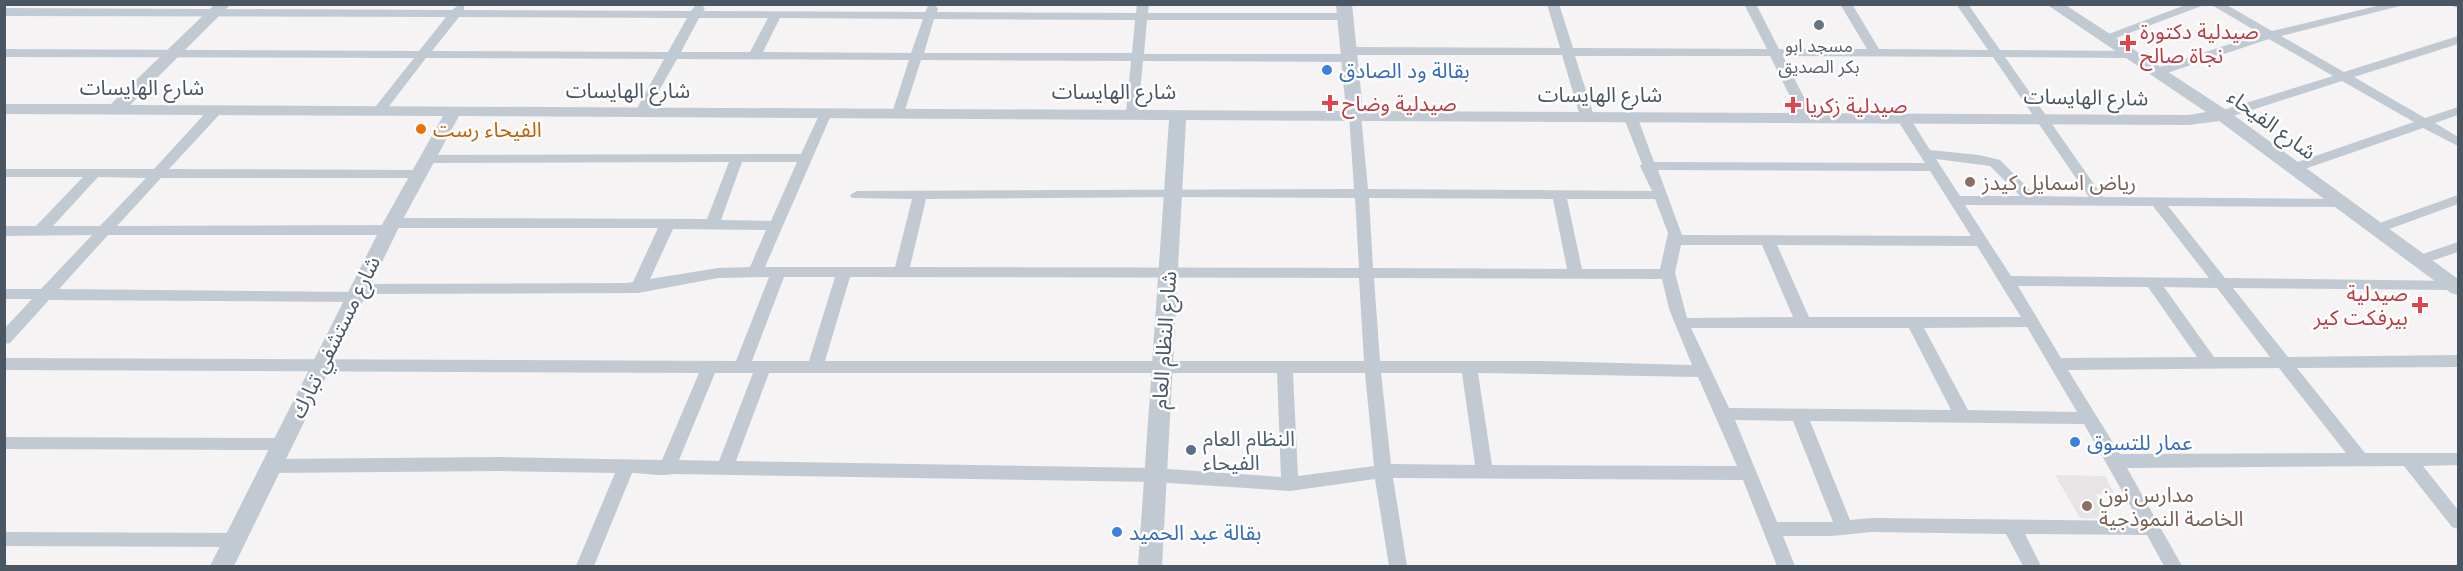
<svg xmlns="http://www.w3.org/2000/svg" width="2463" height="571" font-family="Raleway,'Noto Sans Arabic',sans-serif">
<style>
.education{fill:#e6e4e5}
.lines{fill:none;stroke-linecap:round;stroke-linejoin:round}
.minor{fill:#c1cad2;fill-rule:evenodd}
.tertiary{fill:#c1cad2;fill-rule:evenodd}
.worship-dot{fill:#6b7280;stroke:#fff;stroke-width:2}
.health-dot{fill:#e0444e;stroke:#fff;stroke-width:2}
.shop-dot{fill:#3f7fe0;stroke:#fff;stroke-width:2}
.food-dot{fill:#e8710a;stroke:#fff;stroke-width:2}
.education-dot{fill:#8d6e63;stroke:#fff;stroke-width:2}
.service-dot{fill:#5c6f8a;stroke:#fff;stroke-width:2}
.labels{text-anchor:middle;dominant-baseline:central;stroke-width:5;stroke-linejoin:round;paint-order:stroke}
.far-worship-label{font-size:18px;fill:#5b616d;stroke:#fff}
.health-label{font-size:21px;fill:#be3a42;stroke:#fff;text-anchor:start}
.shop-label{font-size:21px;fill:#366cbe;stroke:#fff;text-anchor:start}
.street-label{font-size:21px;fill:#4a5661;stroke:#fff}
.food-label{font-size:21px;fill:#c56008;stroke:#fff;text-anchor:start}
.education-label{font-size:21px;fill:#785e54;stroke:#fff;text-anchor:start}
.service-label{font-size:21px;fill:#4e5e75;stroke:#fff;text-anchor:start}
</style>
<rect width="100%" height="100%" fill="#f5f3f3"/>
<path class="education" d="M 2055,475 L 2105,476 L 2114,493 L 2096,494 L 2110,519 L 2080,518 Z"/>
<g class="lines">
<g class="minor">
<path d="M 460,4 L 464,6 L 464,10 L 691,11 L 695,6 L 699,4 L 705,8 L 703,11 L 925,12 L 928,6 L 932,4 L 938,8 L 937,12 L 1136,13 L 1137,4 L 1149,4 L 1148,13 L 1346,13 L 1352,17 L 1350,20 L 1147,20 L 1144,54 L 1347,54 L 1343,51 L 1349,47 L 1560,48 L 1547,4 L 1559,4 L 1573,48 L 1767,49 L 1744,4 L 1756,4 L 1779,49 L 1867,49 L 1840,4 L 1852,4 L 1879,49 L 1988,50 L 1956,4 L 1968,4 L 2000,50 L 2132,51 L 2132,57 L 2128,58 L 2005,57 L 2103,197 L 2343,199 L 2350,203 L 2343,207 L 2168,206 L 2225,278 L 2458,281 L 2458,288 L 2453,290 L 2233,288 L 2288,357 L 2458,355 L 2458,367 L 2297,368 L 2365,453 L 2458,453 L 2458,465 L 2423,466 L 2458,510 L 2458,529 L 2452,527 L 2404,466 L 2127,468 L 2182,566 L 2164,566 L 2147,535 L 2025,534 L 2041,566 L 2023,566 L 2006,534 L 1872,532 L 1831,536 L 1783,536 L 1795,566 L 1777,566 L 1743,480 L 1393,478 L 1407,566 L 1389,566 L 1375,479 L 1290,491 L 1154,482 L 673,474 C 662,477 644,473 632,473 L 594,566 L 576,566 L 615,473 L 499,471 L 271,473 L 265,471 L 262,466 L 265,461 L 271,459 L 499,457 L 662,460 L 699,373 L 4,370 L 4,358 L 736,361 L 769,277 L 718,278 L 638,293 L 361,294 L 363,297 L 360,301 L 355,302 L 49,300 L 10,343 L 4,344 L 4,329 L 32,299 L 4,299 L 4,289 L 41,289 L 92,235 L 4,236 L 4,226 L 36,226 L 83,177 L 4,177 L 4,169 L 154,169 L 210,108 L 220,108 L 221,111 L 220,114 L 169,169 L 418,170 L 425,174 L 418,178 L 161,178 L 117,226 L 386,225 L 387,220 L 392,218 L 707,219 L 729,162 L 426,163 L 419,159 L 426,155 L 801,154 L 820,113 L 826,109 L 832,113 L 765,267 L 895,267 L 912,199 L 852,198 L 850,195 L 857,191 L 1354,189 L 1349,115 L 1355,111 L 1361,115 L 1368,189 L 1652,191 L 1640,166 L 1642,164 L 1623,116 L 1630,112 L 1637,116 L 1654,162 L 1925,163 L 1896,118 L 1903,114 L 1908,115 L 1930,150 L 1979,155 L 2000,160 L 2036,196 L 2089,197 L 1993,57 L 1783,56 L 1814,117 L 1807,121 L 1800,117 L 1770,56 L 1575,56 L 1594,116 L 1587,120 L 1580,116 L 1562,55 L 1352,55 L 1356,58 L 1350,62 L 1143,61 L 1138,113 L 1132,117 L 1126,113 L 1131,61 L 921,60 L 904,113 L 898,117 L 892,113 L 909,60 L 677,59 L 647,112 L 641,116 L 635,112 L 664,59 L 426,58 L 383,114 L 378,115 L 372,111 L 414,58 L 4,57 L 4,49 L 419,51 L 446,17 L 4,16 L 4,8 L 452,10 ZM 459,17 L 687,18 L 668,52 L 432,51 ZM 699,18 L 768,18 L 750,52 L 681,52 ZM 780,18 L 923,19 L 911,53 L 763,52 ZM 934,19 L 1135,20 L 1132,53 L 924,53 ZM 1936,159 L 1990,166 L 2020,196 L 1960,196 ZM 742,162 L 797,162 L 771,221 L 721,220 ZM 1658,170 L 1930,171 L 1971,236 L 1682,235 ZM 98,177 L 146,178 L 100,226 L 53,226 ZM 1173,197 L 1355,198 L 1359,268 L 910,267 L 926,199 ZM 1369,198 L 1553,199 L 1567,269 L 1373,268 ZM 1567,199 L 1655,199 L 1668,233 L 1660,269 L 1582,269 ZM 1965,205 L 2153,206 L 2209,278 L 2011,276 ZM 395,228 L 658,228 L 633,282 L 627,283 L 359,284 L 354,285 L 351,289 L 353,292 L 59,289 L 108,235 L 389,235 L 394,233 ZM 673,229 L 766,230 L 750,267 L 718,268 L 650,279 ZM 1681,245 L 1762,245 L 1793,317 L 1687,318 L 1675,273 ZM 1777,245 L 1977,246 L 2021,317 L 1809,317 ZM 784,277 L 835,277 L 809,361 L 752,361 ZM 850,277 L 1359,278 L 1364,361 L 825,361 ZM 1374,278 L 1662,279 L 1669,309 L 1692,365 L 1544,361 L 1380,361 ZM 2018,286 L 2148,287 L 2197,357 L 2061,358 ZM 2164,287 L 2217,288 L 2270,357 L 2214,357 ZM 2027,327 L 2077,412 L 1968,410 L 1924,328 ZM 1691,328 L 1909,328 L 1951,410 L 1729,408 ZM 2279,368 L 2346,453 L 2120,454 L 2068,370 ZM 715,373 L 753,373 L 719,461 L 679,460 ZM 769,373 L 1277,373 L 1281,477 L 1154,468 L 736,461 ZM 1293,373 L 1365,373 L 1374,466 L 1298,476 ZM 1381,373 L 1462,373 L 1475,465 L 1391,464 ZM 1478,373 L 1698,377 L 1737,466 L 1492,465 ZM 1735,420 L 1793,421 L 1833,522 L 1777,522 ZM 1810,421 L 2084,424 L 2139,521 L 1872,518 L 1850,520 Z"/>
<path d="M 2188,4 L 2207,4 L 2108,41 L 2104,42 L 2098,38 Z"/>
<path d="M 2210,4 L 2225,4 L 2272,31 L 2385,4 L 2408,4 L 2281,36 L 2344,72 L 2458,36 L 2458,44 L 2354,77 L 2425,118 L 2458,107 L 2458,115 L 2435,123 L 2458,137 L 2458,146 L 2423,128 L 2299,171 L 2289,171 L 2287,168 L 2289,165 L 2414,122 L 2342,81 L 2227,118 L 2217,118 L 2216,115 L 2217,112 L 2333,76 L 2269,39 L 2161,75 L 2153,75 L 2151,72 L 2153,69 L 2261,34 Z"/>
<path d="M 2451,4 L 2458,4 L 2458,8 L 2454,7 Z"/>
<path d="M 2458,195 L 2458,204 L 2381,232 L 2371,232 L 2369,229 L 2371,226 Z"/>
<path d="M 2458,242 L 2458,252 L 2419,265 L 2412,260 L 2414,257 Z"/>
<path d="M 4,437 L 282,438 L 288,439 L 290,444 L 288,449 L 282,450 L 4,449 Z"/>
<path d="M 4,532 L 234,533 L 240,535 L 243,540 L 240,545 L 234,547 L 4,546 Z"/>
</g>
<path class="tertiary" d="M 215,4 L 231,4 L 130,105 L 1346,111 L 1336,4 L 1352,4 L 1363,111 L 2189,115 L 2206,112 L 2046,4 L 2064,4 L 2228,111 L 2458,279 L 2458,295 L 2451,293 L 2219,121 L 2189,125 L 1186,120 L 1162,566 L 1138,566 L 1169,120 L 459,116 L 401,223 L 234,566 L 210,566 L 383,223 L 443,116 L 4,114 L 4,104 L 111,104 Z"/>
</g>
<circle class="worship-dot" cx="1819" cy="25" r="6"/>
<g class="health-dot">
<path d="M2125 34h6v6h6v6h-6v6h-6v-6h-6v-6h6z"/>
<path d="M1327 94h6v6h6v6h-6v6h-6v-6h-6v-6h6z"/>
<path d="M1790 96h6v6h6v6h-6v6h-6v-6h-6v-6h6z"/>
<path d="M2417 296h6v6h6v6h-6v6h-6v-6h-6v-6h6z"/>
</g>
<g class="shop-dot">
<circle cx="1327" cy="70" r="6"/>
<circle cx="2075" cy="442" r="6"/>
<circle cx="1117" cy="532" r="6"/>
</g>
<circle class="food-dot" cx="421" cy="129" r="6"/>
<g class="education-dot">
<circle cx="1970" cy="182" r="6"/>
<circle cx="2087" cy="506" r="6"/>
</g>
<circle class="service-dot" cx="1191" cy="450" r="6"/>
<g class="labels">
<g class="far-worship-label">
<text x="1819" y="45">مسجد ابو<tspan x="1819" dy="21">بكر الصديق</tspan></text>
</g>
<g class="health-label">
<text x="2140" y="31">صيدلية دكتورة<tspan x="2140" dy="24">نجاة صالح</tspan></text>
<text x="1342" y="103">صيدلية وضاح</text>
<text x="1805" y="105">صيدلية زكريا</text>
<text x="2408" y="293" text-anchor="end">صيدلية<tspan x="2408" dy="24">بيرفكت كير</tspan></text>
</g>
<g class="shop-label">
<text x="1339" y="70">بقالة ود الصادق</text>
<text x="2087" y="442">عمار للتسوق</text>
<text x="1129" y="532">بقالة عبد الحميد</text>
</g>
<g class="street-label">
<text x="142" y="87">شارع الهايسات</text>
<text x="628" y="90">شارع الهايسات</text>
<text x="1114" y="91">شارع الهايسات</text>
<text x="1600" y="94">شارع الهايسات</text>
<text transform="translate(2086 97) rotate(1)">شارع الهايسات</text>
<text transform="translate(2272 124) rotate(36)">شارع الفيحاء</text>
<text transform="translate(335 337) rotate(-64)">شارع مستشفي تبارك</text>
<text transform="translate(1164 340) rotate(-86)">شارع النظام العام</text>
</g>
<g class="food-label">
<text x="433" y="129">الفيحاء رست</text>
</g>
<g class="education-label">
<text x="1982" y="182">رياض اسمايل كيدز</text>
<text x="2099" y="494">مدارس نون<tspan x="2099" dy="24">الخاصة النموذجية</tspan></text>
</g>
<g class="service-label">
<text x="1203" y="438">النظام العام<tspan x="1203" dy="24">الفيحاء</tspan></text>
</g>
</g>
<rect width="2463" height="571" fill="none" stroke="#4a5661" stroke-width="12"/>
</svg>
